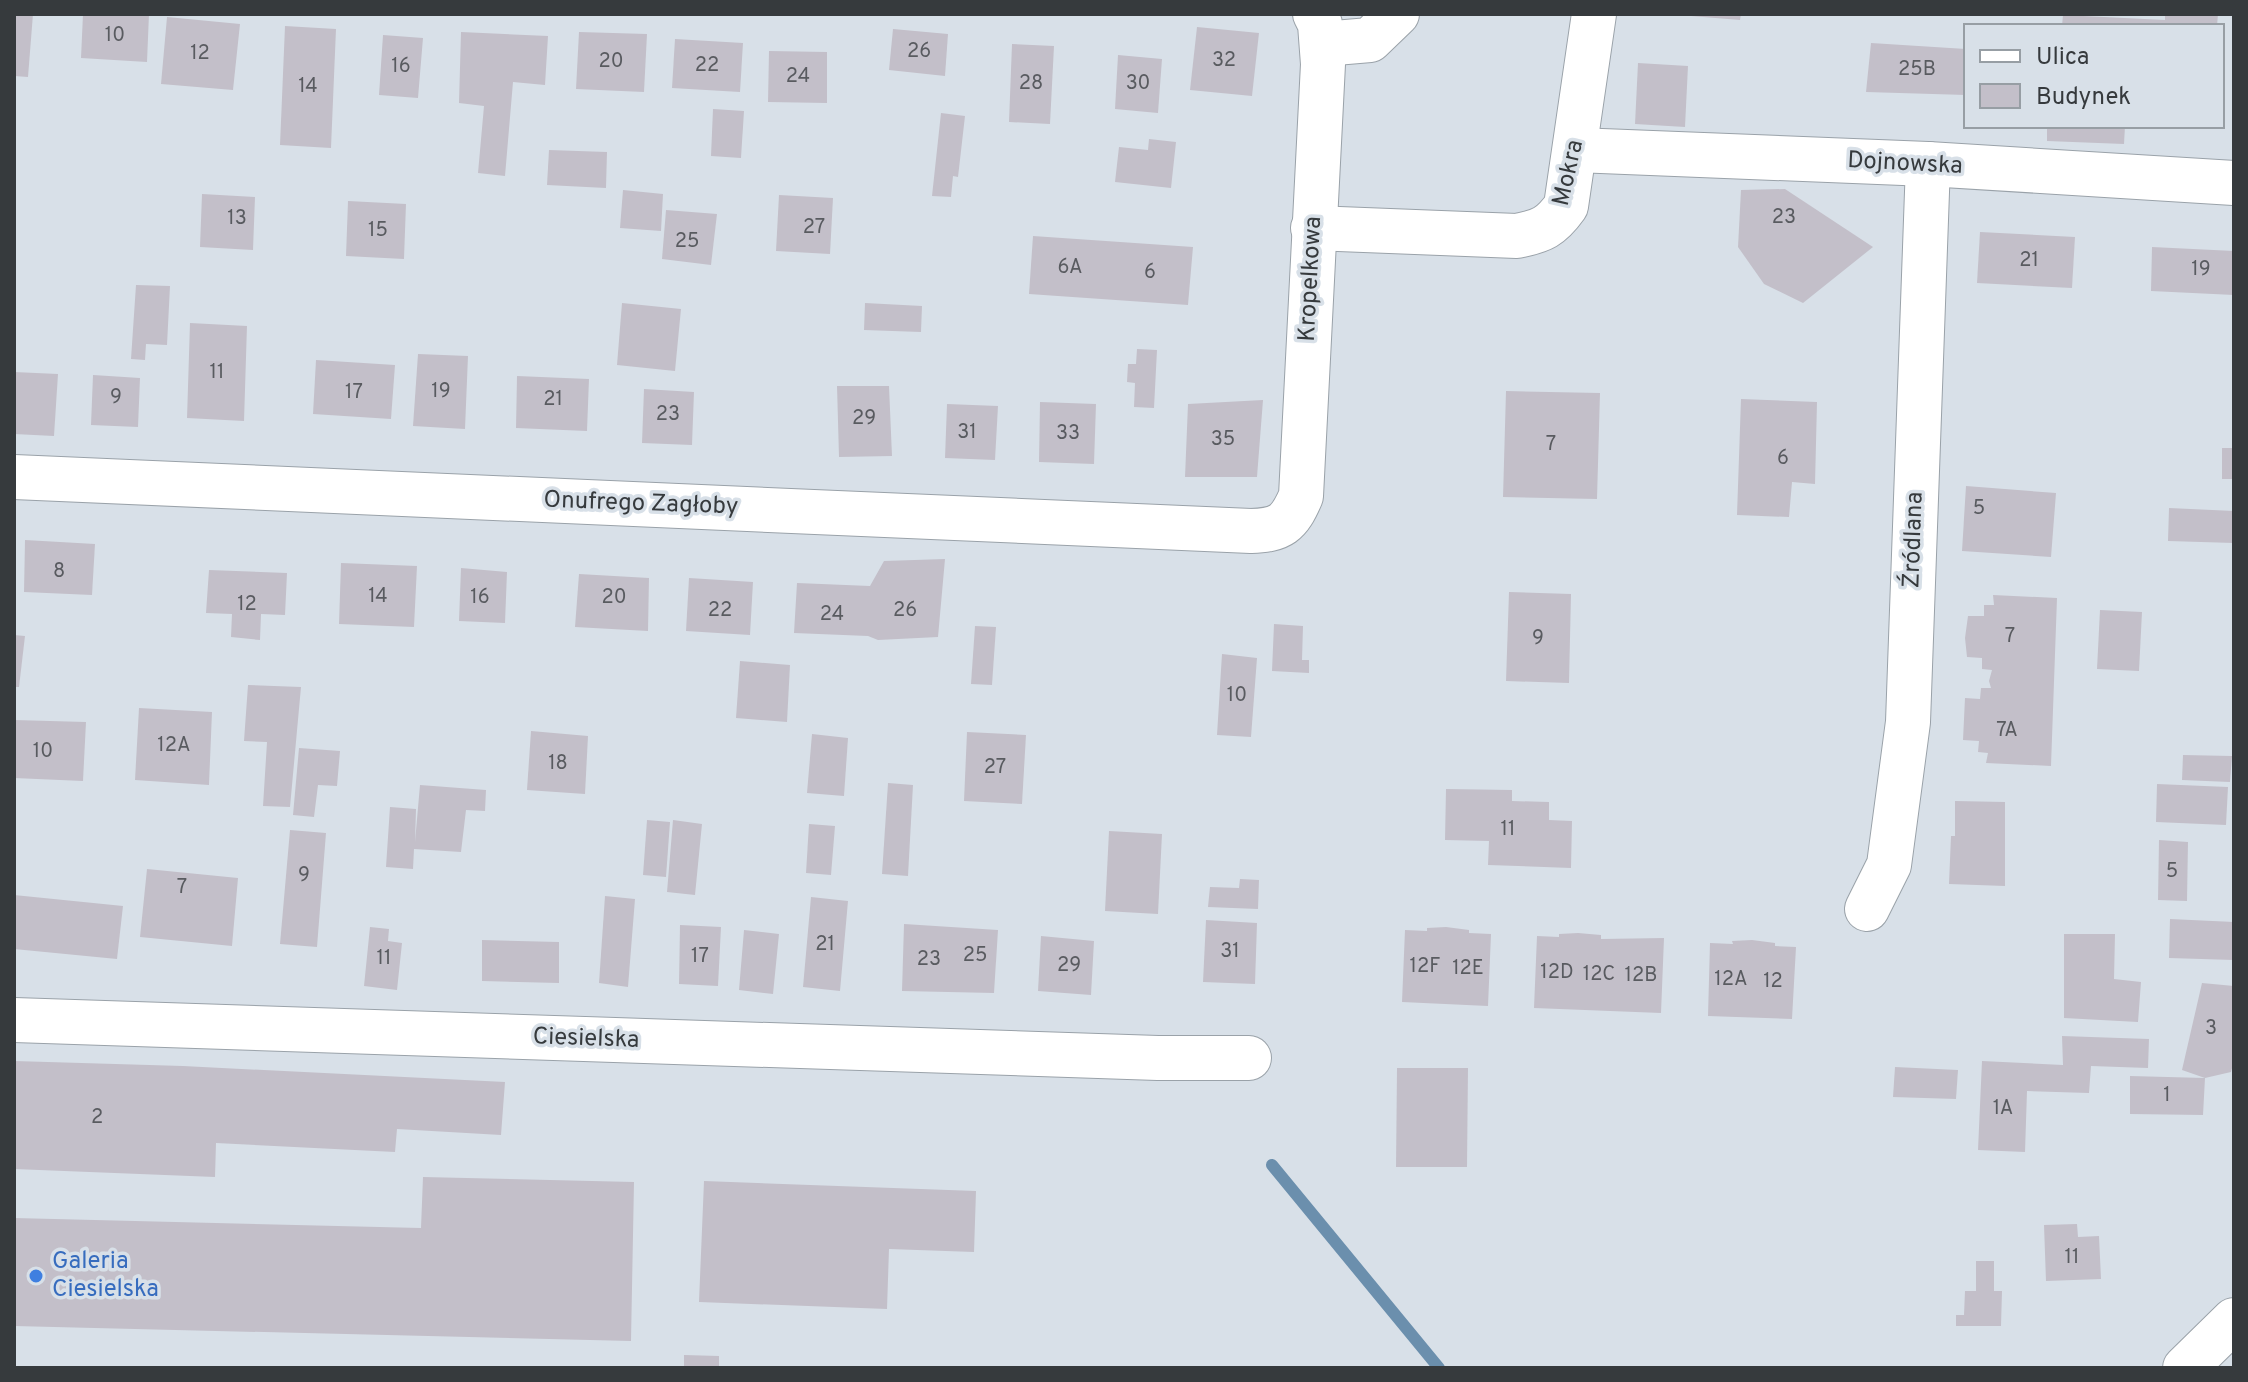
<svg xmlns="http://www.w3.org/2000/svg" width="2248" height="1382" font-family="Overpass,sans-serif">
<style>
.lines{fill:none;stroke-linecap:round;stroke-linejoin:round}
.stream{stroke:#6b8fad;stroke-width:12}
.building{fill:#c3bfc9}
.minor-casing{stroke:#9aa2a9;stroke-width:46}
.highway-casing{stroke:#9aa2a9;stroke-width:46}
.minor{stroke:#fff;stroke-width:44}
.highway{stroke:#fff;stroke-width:44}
.shop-dot{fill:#3f7fe0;stroke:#d8e0e8;stroke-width:3}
.labels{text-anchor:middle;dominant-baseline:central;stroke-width:7;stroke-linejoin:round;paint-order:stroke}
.number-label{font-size:20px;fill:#595b60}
.street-label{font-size:24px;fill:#363a3d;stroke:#d8e0e8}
.shop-label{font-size:24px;fill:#366cbe;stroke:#d8e0e8;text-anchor:start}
</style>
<rect width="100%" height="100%" fill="#d8e0e8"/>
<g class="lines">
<path class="stream" d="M 1272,1165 L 1439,1368"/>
</g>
<g class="building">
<path d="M 14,14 L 33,14 L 28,77 L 14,76 Z"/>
<path d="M 83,14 L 149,14 L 147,62 L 81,58 Z"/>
<path d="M 1691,14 L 1741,14 L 1740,20 L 1691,16 Z"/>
<path d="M 2165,14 L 2218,14 L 2217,26 L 2062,26 L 2063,15 L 2165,20 Z"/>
<path d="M 167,17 L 240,24 L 233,90 L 161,84 Z"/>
<path d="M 285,26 L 336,29 L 331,148 L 280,145 Z"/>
<path d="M 1197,27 L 1259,33 L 1252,96 L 1190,90 Z"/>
<path d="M 893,29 L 948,34 L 945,76 L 889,70 Z"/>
<path d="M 461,32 L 548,36 L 545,85 L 513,82 L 505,176 L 478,173 L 484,106 L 459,103 Z"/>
<path d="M 579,32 L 647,34 L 644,92 L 576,89 Z"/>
<path d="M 383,35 L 423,38 L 418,98 L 379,95 Z"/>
<path d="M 675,39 L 743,43 L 740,92 L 672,88 Z"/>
<path d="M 1871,43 L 1966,49 L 1966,95 L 1866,92 Z"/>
<path d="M 1012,44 L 1054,46 L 1050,124 L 1009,122 Z"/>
<path d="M 769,51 L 827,52 L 827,103 L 768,102 Z"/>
<path d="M 1118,55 L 1162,59 L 1158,113 L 1115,109 Z"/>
<path d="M 1638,63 L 1688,66 L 1685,127 L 1635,124 Z"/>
<path d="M 713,109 L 744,111 L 741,158 L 711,156 Z"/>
<path d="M 941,113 L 965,116 L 958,177 L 953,176 L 951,197 L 932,196 Z"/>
<path d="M 2047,126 L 2125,126 L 2124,144 L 2047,141 Z"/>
<path d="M 1149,139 L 1176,142 L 1171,188 L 1115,182 L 1119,147 L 1148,150 Z"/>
<path d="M 549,150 L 607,152 L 606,188 L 547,185 Z"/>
<path d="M 1785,189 L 1873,247 L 1803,303 L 1764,284 L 1738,247 L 1741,190 Z"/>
<path d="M 623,190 L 663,194 L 661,231 L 620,228 Z"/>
<path d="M 202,194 L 255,197 L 253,250 L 200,247 Z"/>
<path d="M 779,195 L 833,198 L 830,254 L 776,251 Z"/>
<path d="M 348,201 L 406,204 L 404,259 L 346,256 Z"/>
<path d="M 666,210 L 717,214 L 711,265 L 662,259 Z"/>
<path d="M 1980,232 L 2075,237 L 2072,288 L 1977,283 Z"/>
<path d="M 1033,236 L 1193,247 L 1188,305 L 1029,294 Z"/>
<path d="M 2152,247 L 2234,251 L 2234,295 L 2151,291 Z"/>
<path d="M 136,285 L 170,286 L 167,345 L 146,344 L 145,360 L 131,359 Z"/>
<path d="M 622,303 L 681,309 L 675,371 L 617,365 Z"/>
<path d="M 865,303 L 922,306 L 921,332 L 864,330 Z"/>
<path d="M 190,323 L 247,326 L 244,421 L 187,418 Z"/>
<path d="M 1137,349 L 1157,350 L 1154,408 L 1134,407 L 1135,383 L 1127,382 L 1128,364 L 1136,364 Z"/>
<path d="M 418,354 L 468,356 L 465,429 L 413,426 Z"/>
<path d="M 316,360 L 395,365 L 391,419 L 313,414 Z"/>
<path d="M 14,372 L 58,374 L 54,436 L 14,434 Z"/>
<path d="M 93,375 L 140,378 L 138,427 L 91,425 Z"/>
<path d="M 517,376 L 589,379 L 587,431 L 516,428 Z"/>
<path d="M 837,386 L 889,386 L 892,456 L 839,457 Z"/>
<path d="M 644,389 L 694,392 L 692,445 L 642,443 Z"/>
<path d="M 1506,391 L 1600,393 L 1597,499 L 1503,497 Z"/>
<path d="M 1741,399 L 1817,402 L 1815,484 L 1792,482 L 1789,517 L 1737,515 Z"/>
<path d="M 1263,400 L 1257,477 L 1185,477 L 1188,404 Z"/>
<path d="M 1040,402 L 1096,404 L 1094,464 L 1039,462 Z"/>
<path d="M 947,404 L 998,406 L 995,460 L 945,458 Z"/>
<rect x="2222" y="448" width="12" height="31"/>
<path d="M 1966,486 L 2056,493 L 2051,557 L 1962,551 Z"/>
<path d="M 2169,508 L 2234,511 L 2234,543 L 2168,541 Z"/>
<path d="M 25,540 L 95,544 L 92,595 L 24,592 Z"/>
<path d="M 945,559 L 938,637 L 878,640 L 868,636 L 794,633 L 797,583 L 870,586 L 884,561 Z"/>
<path d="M 341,563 L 417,566 L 414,627 L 339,624 Z"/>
<path d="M 461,568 L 507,572 L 505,623 L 459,621 Z"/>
<path d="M 209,570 L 287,573 L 285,615 L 261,614 L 260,640 L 231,637 L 232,614 L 206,613 Z"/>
<path d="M 579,574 L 649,578 L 648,631 L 575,627 Z"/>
<path d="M 689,578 L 753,582 L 750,635 L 686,631 Z"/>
<path d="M 1509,592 L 1571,594 L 1569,683 L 1506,681 Z"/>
<path d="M 1993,595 L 2057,598 L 2051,766 L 1986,763 L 1988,753 L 1978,752 L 1979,741 L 1963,740 L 1965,698 L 1980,699 L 1981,688 L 1991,688 L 1989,681 L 1992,670 L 1982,669 L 1982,658 L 1967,657 L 1965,638 L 1968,616 L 1984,616 L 1984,605 L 1994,605 Z"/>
<path d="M 2100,610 L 2142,612 L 2139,671 L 2097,669 Z"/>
<path d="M 1274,624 L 1303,626 L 1302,660 L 1309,660 L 1309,673 L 1272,671 Z"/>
<path d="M 975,626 L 996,627 L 992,685 L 971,684 Z"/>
<path d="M 14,635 L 25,636 L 19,687 L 14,687 Z"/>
<path d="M 1222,654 L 1257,658 L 1251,737 L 1217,735 Z"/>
<path d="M 740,661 L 790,665 L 787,722 L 736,718 Z"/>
<path d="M 248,685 L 301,687 L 290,807 L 263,806 L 267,742 L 244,741 Z"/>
<path d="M 139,708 L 212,712 L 209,785 L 135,780 Z"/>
<path d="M 14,720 L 86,722 L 83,781 L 14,778 Z"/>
<path d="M 531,731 L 588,736 L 585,794 L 527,790 Z"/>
<path d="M 967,732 L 1026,735 L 1022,804 L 964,801 Z"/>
<path d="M 812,734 L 848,738 L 844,796 L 807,793 Z"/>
<path d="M 299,748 L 340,751 L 337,786 L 318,785 L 314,817 L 293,815 Z"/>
<path d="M 2183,755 L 2232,756 L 2230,782 L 2182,780 Z"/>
<path d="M 888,783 L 913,785 L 908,876 L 882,874 Z"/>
<path d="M 2157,784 L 2228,787 L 2226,825 L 2156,822 Z"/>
<path d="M 420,785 L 486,790 L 485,811 L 466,810 L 461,852 L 414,849 L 413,869 L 386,867 L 390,807 L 416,809 L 415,842 Z"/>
<path d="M 1446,789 L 1512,790 L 1512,801 L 1549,802 L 1549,820 L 1572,821 L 1571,868 L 1488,865 L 1489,841 L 1445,840 Z"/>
<path d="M 1955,801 L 2005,802 L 2005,886 L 1949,884 L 1951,836 L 1955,836 Z"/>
<path d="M 647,820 L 670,822 L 666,877 L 643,875 Z"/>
<path d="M 673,820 L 702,824 L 695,895 L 667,892 Z"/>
<path d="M 809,824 L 835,826 L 831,875 L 806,873 Z"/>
<path d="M 290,830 L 326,833 L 317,947 L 280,944 Z"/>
<path d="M 1109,831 L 1162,834 L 1158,914 L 1105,911 Z"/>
<path d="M 2159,840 L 2188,842 L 2187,901 L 2158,900 Z"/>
<path d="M 147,869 L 238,878 L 232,946 L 140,937 Z"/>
<path d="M 1240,879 L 1259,880 L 1258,909 L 1208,907 L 1210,887 L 1239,888 Z"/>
<path d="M 14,895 L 123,906 L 117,959 L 14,949 Z"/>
<path d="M 605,896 L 635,899 L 628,987 L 599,983 Z"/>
<path d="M 811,897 L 848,901 L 840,991 L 803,987 Z"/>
<path d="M 2170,919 L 2234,922 L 2234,960 L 2169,958 Z"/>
<path d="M 1206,920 L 1257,923 L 1255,984 L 1203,982 Z"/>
<path d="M 904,924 L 998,930 L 994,993 L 902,991 Z"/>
<path d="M 680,925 L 721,927 L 718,986 L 679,984 Z"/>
<path d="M 370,927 L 389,929 L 388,941 L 402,943 L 397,990 L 364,986 Z"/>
<path d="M 1446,927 L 1469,930 L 1469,933 L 1491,934 L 1488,1006 L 1402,1002 L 1405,930 L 1427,931 L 1427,928 Z"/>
<path d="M 744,930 L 779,934 L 773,994 L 739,990 Z"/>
<path d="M 1578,933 L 1601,935 L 1601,939 L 1664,938 L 1661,1013 L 1534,1008 L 1537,936 L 1559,937 L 1559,934 Z"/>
<path d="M 2064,934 L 2115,934 L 2114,979 L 2141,982 L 2138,1022 L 2064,1018 Z"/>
<path d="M 1041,936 L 1094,941 L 1091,995 L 1038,991 Z"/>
<path d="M 482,940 L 559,942 L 559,983 L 482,981 Z"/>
<path d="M 1752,940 L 1775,943 L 1775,946 L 1796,947 L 1792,1019 L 1708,1016 L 1710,943 L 1733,944 L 1732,941 Z"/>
<path d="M 2202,983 L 2234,986 L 2234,1060 L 2231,1072 L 2205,1078 L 2203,1115 L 2130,1114 L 2130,1076 L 2205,1078 L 2182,1070 Z"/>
<path d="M 2062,1036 L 2149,1039 L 2148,1068 L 2091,1066 L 2089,1093 L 2027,1091 L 2025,1152 L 1978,1150 L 1982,1061 L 2063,1065 Z"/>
<path d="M 14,1061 L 183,1066 L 505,1082 L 501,1135 L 397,1129 L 395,1152 L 216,1143 L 215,1177 L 14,1169 Z"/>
<path d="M 1895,1067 L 1958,1070 L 1956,1099 L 1893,1097 Z"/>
<path d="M 1397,1068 L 1468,1068 L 1467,1167 L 1396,1167 Z"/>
<path d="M 423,1177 L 634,1182 L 631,1341 L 14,1326 L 14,1218 L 421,1228 Z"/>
<path d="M 704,1181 L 976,1191 L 974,1252 L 889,1249 L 887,1309 L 699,1302 Z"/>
<path d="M 2077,1224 L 2078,1237 L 2099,1236 L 2101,1279 L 2046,1281 L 2044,1225 Z"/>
<path d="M 1976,1261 L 1994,1261 L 1994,1291 L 2002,1291 L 2001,1326 L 1956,1326 L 1956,1315 L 1964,1315 L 1965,1291 L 1976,1291 Z"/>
<path d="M 684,1355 L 719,1356 L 719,1368 L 684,1368 Z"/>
</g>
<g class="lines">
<defs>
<g id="minor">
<path d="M 1323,44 L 1370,40 L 1397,14"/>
<path d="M 1576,150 L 1928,164 L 2234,183"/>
<path d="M 1313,228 L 1517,236 C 1542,231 1551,227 1566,206 L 1594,14"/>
<path d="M 14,477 L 1251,531 C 1281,530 1289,524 1301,496 L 1323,64 L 1320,24 L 1315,14"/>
<path d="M 1867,909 L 1889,865 L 1908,722 L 1928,164"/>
<path d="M 14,1020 L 1158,1058 L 1249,1058"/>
</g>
<path id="highway" d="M 2185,1368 L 2234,1320"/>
</defs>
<use href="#minor" class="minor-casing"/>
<use href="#highway" class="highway-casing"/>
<use href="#minor" class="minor"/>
<use href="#highway" class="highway"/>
</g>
<circle class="shop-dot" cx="36" cy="1276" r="8"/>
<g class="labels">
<g class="number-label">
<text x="115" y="36">10</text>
<text x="919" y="52">26</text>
<text x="200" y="54">12</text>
<text x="1224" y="61">32</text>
<text x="611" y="62">20</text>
<text x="707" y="66">22</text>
<text x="401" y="67">16</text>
<text x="1917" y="70">25B</text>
<text x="798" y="77">24</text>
<text x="1031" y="84">28</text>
<text x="1138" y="84">30</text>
<text x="308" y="87">14</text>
<text x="1784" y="218">23</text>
<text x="237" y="219">13</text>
<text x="814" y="228">27</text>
<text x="378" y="231">15</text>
<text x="687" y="242">25</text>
<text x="2029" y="261">21</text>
<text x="1070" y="268">6A</text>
<text x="2201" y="270">19</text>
<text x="1150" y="273">6</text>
<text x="217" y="373">11</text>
<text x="441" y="392">19</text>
<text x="354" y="393">17</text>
<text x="116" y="398">9</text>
<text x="553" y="400">21</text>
<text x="668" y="415">23</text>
<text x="864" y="419">29</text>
<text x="967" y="433">31</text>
<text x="1068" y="434">33</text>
<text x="1223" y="440">35</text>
<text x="1551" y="445">7</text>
<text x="1783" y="459">6</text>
<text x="1979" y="509">5</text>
<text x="59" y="572">8</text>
<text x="378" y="597">14</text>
<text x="480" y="598">16</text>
<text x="614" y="598">20</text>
<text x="247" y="605">12</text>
<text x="720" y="611">22</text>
<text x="905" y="611">26</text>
<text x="832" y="615">24</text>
<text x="2010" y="637">7</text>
<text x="1538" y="639">9</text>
<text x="1237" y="696">10</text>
<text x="2007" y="731">7A</text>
<text x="174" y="746">12A</text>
<text x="43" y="752">10</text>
<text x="558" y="764">18</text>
<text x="995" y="768">27</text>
<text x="1508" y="830">11</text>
<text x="2172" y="872">5</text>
<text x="304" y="876">9</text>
<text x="182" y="888">7</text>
<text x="825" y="945">21</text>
<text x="1230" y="952">31</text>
<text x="975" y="956">25</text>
<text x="700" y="957">17</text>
<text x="384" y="959">11</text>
<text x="929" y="960">23</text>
<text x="1069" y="966">29</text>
<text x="1425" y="967">12F</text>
<text x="1468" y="969">12E</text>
<text x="1557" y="973">12D</text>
<text x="1599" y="975">12C</text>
<text x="1641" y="976">12B</text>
<text x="1731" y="980">12A</text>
<text x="1773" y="982">12</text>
<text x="2211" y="1029">3</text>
<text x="2167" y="1096">1</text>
<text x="2003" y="1109">1A</text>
<text x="97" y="1118">2</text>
<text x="2072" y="1258">11</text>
</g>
<g class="street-label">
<text transform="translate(1905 164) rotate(3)">Dojnowska</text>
<text transform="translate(1569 173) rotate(-77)">Mokra</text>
<text transform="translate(1311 279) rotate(-87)">Kropelkowa</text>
<text transform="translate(641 504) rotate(2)">Onufrego Zagłoby</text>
<text transform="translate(1914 540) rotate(-88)">Źródlana</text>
<text transform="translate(586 1039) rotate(2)">Ciesielska</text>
</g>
<g class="shop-label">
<text x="52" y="1262">Galeria<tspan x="52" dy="28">Ciesielska</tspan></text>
</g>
</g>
<rect width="2248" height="1382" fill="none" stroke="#363a3d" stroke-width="32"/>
<rect x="1964" y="24" width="260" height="104" fill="#d8e0e8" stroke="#979ea4" stroke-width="2"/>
<rect x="1980" y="50" width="40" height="12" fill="#ffffff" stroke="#979ea4" stroke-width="2"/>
<text x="2036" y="64" font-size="24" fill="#363a3d">Ulica</text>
<rect x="1980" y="84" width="40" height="24" fill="#c3bfc9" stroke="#979ea4" stroke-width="2"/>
<text x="2036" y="104" font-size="24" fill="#363a3d">Budynek</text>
</svg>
